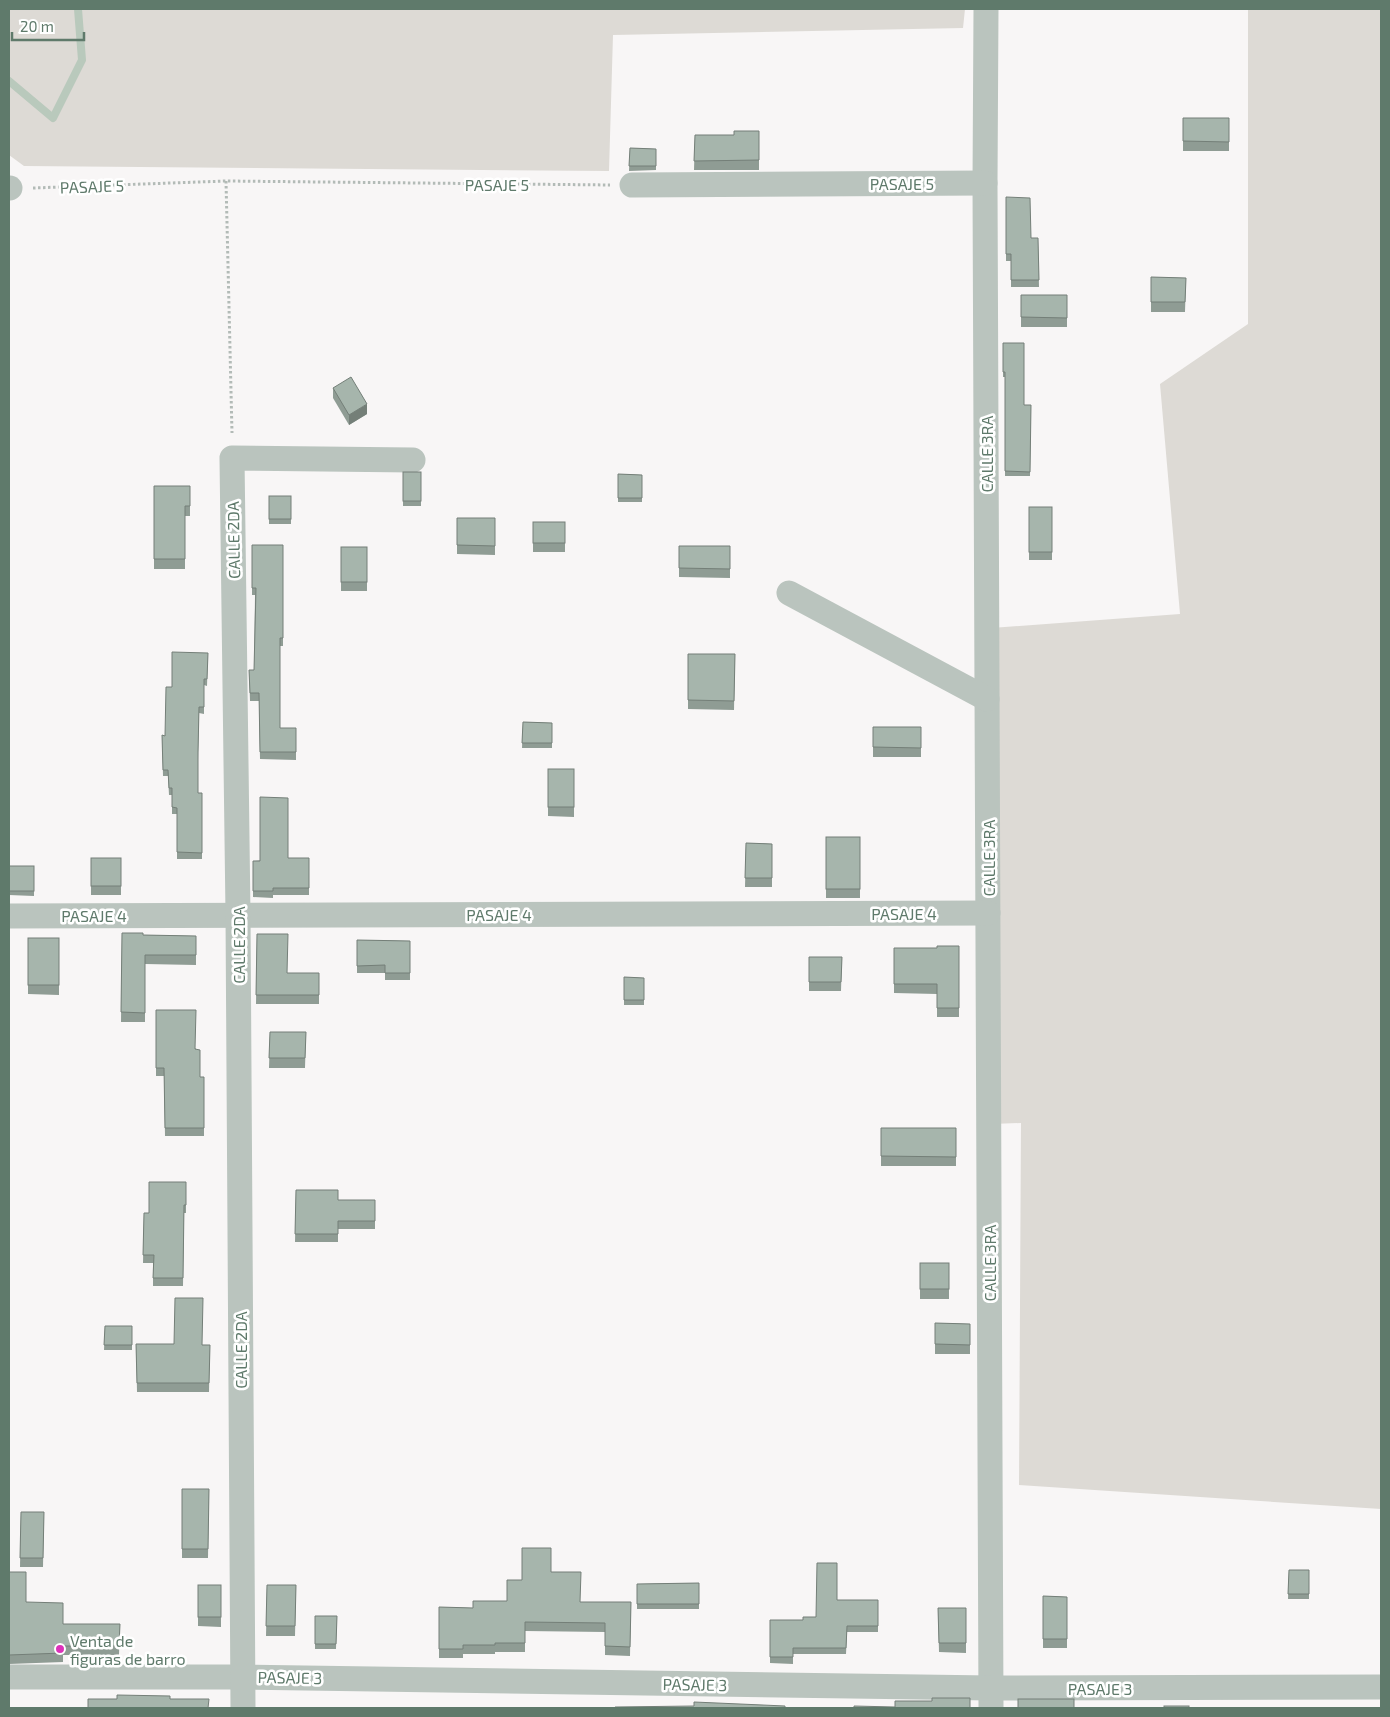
<svg xmlns="http://www.w3.org/2000/svg" width="1390" height="1717" font-family="'Exo 2',sans-serif">
<style>
.green{fill:#dddad5}
.lines{fill:none;stroke-linecap:round;stroke-linejoin:round}
.stream{stroke:#b9c9bc;stroke-width:8}
.path{stroke:#b3bbb7;stroke-width:3;stroke-dasharray:2.5 2.5;stroke-linecap:butt}
.minor{stroke:#bac4be;stroke-width:25}
.wall{fill:#8f9c94}
.shaded-wall{fill:#747f78}
.building{fill:#a6b5ac;stroke:#747f78}
.poi-dot{fill:#dd31ba;stroke:#fff;stroke-width:2}
.labels{text-anchor:middle;dominant-baseline:central;stroke-width:5;stroke-linejoin:round;paint-order:stroke}
.street-label{font-size:16px;fill:#5f7a6b;stroke:#fff}
.poi-label{font-size:16px;fill:#5f7a6b;stroke:#fff;text-anchor:start}
</style>
<rect width="100%" height="100%" fill="#f8f6f6"/>
<g class="green">
<path d="M 9,9 L 965,9 L 963,28 L 613,35 L 609,171 L 24,166 L 9,155 Z"/>
<path d="M 1248,9 L 1381,9 L 1381,1509 L 1019,1485 L 1021,1123 L 992,1124 L 978,629 L 1180,614 L 1160,384 L 1248,324 Z"/>
</g>
<g class="lines">
<path class="stream" d="M 9,81 L 53,118 L 82,60 L 78,9"/>
<g class="path">
<path d="M 226,181 L 232,433"/>
<path d="M 33,188 L 226,181 L 610,185"/>
</g>
<g class="minor">
<path d="M 986,9 L 985,183 L 991,1708"/>
<path d="M 632,185 L 985,183"/>
<path d="M 9,188 L 10,188"/>
<path d="M 789,593 L 987,699"/>
<path d="M 9,916 L 988,913"/>
<path d="M 9,1677 L 242,1677 L 991,1688 L 1381,1687"/>
<path d="M 243,1708 L 238,914 L 232,458 L 413,460"/>
</g>
</g>
<g class="wall">
<rect x="1183" y="118" width="46" height="33"/>
<path d="M 759,131 L 759,170 L 694,170 L 695,135 L 734,135 Z"/>
<path d="M 630,148 L 656,149 L 656,170 L 629,171 Z"/>
<path d="M 1006,197 L 1031,238 L 1038,238 L 1039,287 L 1011,287 L 1011,261 L 1006,261 Z"/>
<path d="M 1151,277 L 1186,278 L 1185,312 L 1151,312 Z"/>
<rect x="1021" y="295" width="46" height="32"/>
<path d="M 1003,343 L 1024,405 L 1031,405 L 1030,476 L 1005,476 L 1005,377 L 1003,377 Z"/>
<path d="M 333,388 L 367,414 L 349,425 L 333,398 Z"/>
<rect x="403" y="472" width="18" height="34"/>
<path d="M 618,474 L 642,475 L 642,502 L 618,502 Z"/>
<path d="M 154,486 L 190,486 L 190,516 L 185,516 L 185,569 L 154,569 Z"/>
<rect x="269" y="496" width="22" height="28"/>
<rect x="1029" y="507" width="23" height="53"/>
<path d="M 457,518 L 495,518 L 495,555 L 457,554 Z"/>
<rect x="533" y="522" width="32" height="30"/>
<path d="M 252,545 L 283,545 L 283,646 L 280,646 L 280,728 L 296,728 L 296,760 L 260,759 L 259,701 L 250,701 L 249,670 L 254,670 L 255,595 L 252,595 Z"/>
<path d="M 679,546 L 730,546 L 730,578 L 679,577 Z"/>
<rect x="341" y="547" width="26" height="44"/>
<path d="M 208,653 L 207,686 L 204,685 L 204,714 L 199,713 L 198,759 L 198,793 L 202,793 L 202,859 L 177,859 L 177,814 L 172,814 L 172,795 L 169,795 L 168,776 L 163,776 L 162,735 L 165,736 L 172,687 Z"/>
<path d="M 688,654 L 735,654 L 734,710 L 688,709 Z"/>
<path d="M 523,722 L 552,723 L 552,748 L 522,748 Z"/>
<rect x="873" y="727" width="48" height="30"/>
<path d="M 548,769 L 574,769 L 574,817 L 548,816 Z"/>
<rect x="826" y="837" width="34" height="61"/>
<path d="M 746,843 L 772,844 L 772,887 L 745,887 Z"/>
<rect x="91" y="858" width="30" height="37"/>
<path d="M 288,858 L 309,858 L 309,895 L 273,895 L 273,898 L 253,897 L 253,861 Z"/>
<path d="M 9,866 L 34,866 L 34,896 L 9,895 Z"/>
<path d="M 122,933 L 143,935 L 196,936 L 196,965 L 145,964 L 145,1022 L 121,1022 Z"/>
<path d="M 257,934 L 287,973 L 319,973 L 319,1004 L 256,1004 Z"/>
<path d="M 28,938 L 59,938 L 59,995 L 28,994 Z"/>
<path d="M 357,940 L 410,941 L 410,980 L 385,980 L 385,973 L 357,973 Z"/>
<path d="M 959,946 L 959,1017 L 937,1017 L 937,994 L 894,993 L 894,948 L 937,948 Z"/>
<path d="M 809,957 L 842,957 L 841,991 L 809,991 Z"/>
<path d="M 624,977 L 644,978 L 644,1005 L 624,1005 Z"/>
<path d="M 156,1010 L 196,1049 L 200,1077 L 204,1077 L 204,1136 L 165,1136 L 164,1076 L 156,1076 Z"/>
<path d="M 270,1032 L 306,1032 L 305,1068 L 269,1068 Z"/>
<rect x="881" y="1128" width="75" height="38"/>
<path d="M 186,1182 L 186,1213 L 184,1213 L 183,1286 L 153,1286 L 153,1263 L 143,1263 L 144,1213 L 149,1213 Z"/>
<path d="M 296,1190 L 338,1200 L 375,1200 L 375,1229 L 338,1229 L 338,1242 L 295,1242 Z"/>
<rect x="920" y="1263" width="29" height="36"/>
<path d="M 935,1323 L 970,1324 L 970,1354 L 935,1354 Z"/>
<path d="M 105,1326 L 132,1326 L 132,1350 L 104,1350 Z"/>
<path d="M 136,1344 L 210,1345 L 209,1392 L 137,1392 Z"/>
<path d="M 182,1489 L 209,1489 L 208,1558 L 182,1558 Z"/>
<path d="M 21,1512 L 44,1512 L 43,1567 L 20,1567 Z"/>
<path d="M 1289,1570 L 1309,1570 L 1309,1599 L 1288,1599 Z"/>
<path d="M 9,1572 L 26,1602 L 63,1624 L 120,1624 L 119,1655 L 63,1655 L 63,1662 L 9,1664 Z"/>
<path d="M 551,1572 L 580,1602 L 631,1602 L 630,1656 L 605,1655 L 605,1632 L 525,1631 L 525,1652 L 495,1652 L 495,1654 L 463,1654 L 463,1658 L 439,1658 L 439,1607 L 473,1608 L 507,1601 L 522,1580 Z"/>
<path d="M 699,1583 L 699,1609 L 637,1609 L 637,1584 Z"/>
<path d="M 198,1585 L 221,1585 L 221,1627 L 198,1626 Z"/>
<path d="M 267,1585 L 296,1585 L 295,1636 L 266,1636 Z"/>
<path d="M 1043,1596 L 1067,1597 L 1067,1648 L 1043,1648 Z"/>
<path d="M 837,1600 L 878,1600 L 878,1632 L 847,1632 L 846,1654 L 793,1654 L 793,1664 L 770,1663 L 770,1620 L 803,1620 L 816,1617 Z"/>
<path d="M 938,1608 L 966,1608 L 966,1653 L 939,1652 Z"/>
<path d="M 315,1616 L 337,1616 L 336,1649 L 315,1649 Z"/>
</g>
<path class="shaded-wall" d="M 367,404 L 367,414 L 349,425 L 349,415 Z"/>
<g class="building">
<path d="M 1183,118 L 1229,118 L 1229,142 L 1183,141 Z"/>
<path d="M 734,131 L 759,131 L 759,160 L 694,161 L 695,135 L 734,135 Z"/>
<path d="M 630,148 L 656,149 L 656,166 L 629,166 Z"/>
<path d="M 1006,197 L 1030,198 L 1031,238 L 1038,238 L 1039,280 L 1011,280 L 1011,254 L 1006,254 Z"/>
<path d="M 1151,277 L 1186,278 L 1185,302 L 1151,302 Z"/>
<path d="M 1021,295 L 1067,295 L 1067,318 L 1021,317 Z"/>
<path d="M 1003,343 L 1024,343 L 1024,405 L 1031,405 L 1030,472 L 1005,471 L 1005,372 L 1003,372 Z"/>
<path d="M 351,377 L 367,404 L 349,415 L 333,388 Z"/>
<rect x="403" y="472" width="18" height="29"/>
<path d="M 618,474 L 642,475 L 642,498 L 618,498 Z"/>
<path d="M 154,486 L 190,486 L 190,506 L 185,506 L 185,559 L 154,559 Z"/>
<rect x="269" y="496" width="22" height="23"/>
<rect x="1029" y="507" width="23" height="45"/>
<path d="M 457,518 L 495,518 L 495,546 L 457,545 Z"/>
<rect x="533" y="522" width="32" height="21"/>
<path d="M 252,545 L 283,545 L 283,638 L 280,638 L 280,728 L 296,728 L 296,752 L 260,752 L 259,693 L 250,693 L 249,670 L 254,670 L 256,588 L 252,588 Z"/>
<path d="M 679,546 L 730,546 L 730,569 L 679,568 Z"/>
<rect x="341" y="547" width="26" height="35"/>
<path d="M 172,652 L 208,653 L 207,679 L 204,679 L 204,707 L 199,707 L 198,752 L 198,793 L 202,793 L 202,853 L 177,852 L 177,808 L 172,807 L 172,788 L 169,788 L 168,770 L 163,770 L 162,735 L 165,736 L 166,687 L 172,687 Z"/>
<path d="M 688,654 L 735,654 L 734,701 L 688,700 Z"/>
<path d="M 523,722 L 552,723 L 552,743 L 522,743 Z"/>
<path d="M 873,727 L 921,727 L 921,748 L 873,747 Z"/>
<rect x="548" y="769" width="26" height="38"/>
<path d="M 260,797 L 288,798 L 288,858 L 309,858 L 309,888 L 273,888 L 273,891 L 253,891 L 253,861 L 260,861 Z"/>
<rect x="826" y="837" width="34" height="52"/>
<path d="M 746,843 L 772,844 L 772,878 L 745,878 Z"/>
<rect x="91" y="858" width="30" height="28"/>
<rect x="9" y="866" width="25" height="25"/>
<path d="M 122,933 L 143,933 L 143,935 L 196,936 L 196,955 L 145,955 L 145,1013 L 121,1012 Z"/>
<path d="M 257,934 L 288,934 L 287,973 L 319,973 L 319,995 L 256,995 Z"/>
<rect x="28" y="938" width="31" height="47"/>
<path d="M 357,940 L 410,941 L 410,973 L 385,973 L 385,965 L 357,966 Z"/>
<path d="M 937,946 L 959,946 L 959,1008 L 937,1008 L 937,984 L 894,984 L 894,948 L 937,948 Z"/>
<path d="M 809,957 L 842,957 L 841,982 L 809,982 Z"/>
<path d="M 624,977 L 644,978 L 644,1000 L 624,1000 Z"/>
<path d="M 156,1010 L 196,1010 L 195,1049 L 200,1050 L 200,1077 L 204,1077 L 204,1128 L 165,1128 L 164,1068 L 156,1068 Z"/>
<path d="M 270,1032 L 306,1032 L 305,1058 L 269,1058 Z"/>
<path d="M 881,1128 L 956,1128 L 956,1157 L 881,1156 Z"/>
<path d="M 149,1182 L 186,1182 L 186,1205 L 184,1205 L 183,1278 L 153,1278 L 154,1255 L 143,1255 L 144,1213 L 149,1213 Z"/>
<path d="M 296,1190 L 338,1190 L 338,1200 L 375,1200 L 375,1221 L 338,1221 L 338,1234 L 295,1234 Z"/>
<rect x="920" y="1263" width="29" height="26"/>
<path d="M 175,1298 L 203,1298 L 202,1345 L 210,1345 L 209,1383 L 137,1383 L 136,1344 L 174,1344 Z"/>
<path d="M 935,1323 L 970,1324 L 970,1345 L 935,1344 Z"/>
<path d="M 105,1326 L 132,1326 L 132,1345 L 104,1345 Z"/>
<path d="M 182,1489 L 209,1489 L 208,1549 L 182,1549 Z"/>
<path d="M 21,1512 L 44,1512 L 43,1558 L 20,1558 Z"/>
<path d="M 522,1548 L 551,1548 L 551,1572 L 581,1572 L 580,1602 L 631,1602 L 630,1647 L 605,1646 L 605,1623 L 525,1622 L 525,1643 L 495,1643 L 495,1645 L 463,1645 L 463,1649 L 439,1649 L 439,1607 L 473,1608 L 473,1601 L 507,1601 L 507,1580 L 522,1580 Z"/>
<path d="M 817,1563 L 837,1563 L 837,1600 L 878,1600 L 878,1626 L 847,1626 L 846,1648 L 793,1648 L 793,1657 L 770,1657 L 770,1620 L 803,1620 L 803,1617 L 816,1617 Z"/>
<path d="M 1289,1570 L 1309,1570 L 1309,1594 L 1288,1594 Z"/>
<path d="M 9,1572 L 26,1572 L 26,1602 L 63,1603 L 63,1624 L 120,1624 L 119,1646 L 63,1646 L 63,1653 L 9,1655 Z"/>
<path d="M 699,1583 L 699,1604 L 637,1604 L 637,1584 Z"/>
<rect x="198" y="1585" width="23" height="32"/>
<path d="M 267,1585 L 296,1585 L 295,1626 L 266,1626 Z"/>
<path d="M 1043,1596 L 1067,1597 L 1067,1639 L 1043,1639 Z"/>
<path d="M 938,1608 L 966,1608 L 966,1643 L 939,1643 Z"/>
<path d="M 315,1616 L 337,1616 L 336,1644 L 315,1644 Z"/>
<path d="M 117,1695 L 170,1696 L 170,1699 L 209,1699 L 208,1708 L 88,1708 L 88,1699 L 117,1699 Z"/>
<path d="M 932,1698 L 970,1698 L 970,1708 L 854,1708 L 854,1706 L 895,1707 L 895,1701 L 932,1701 Z"/>
<rect x="1018" y="1699" width="56" height="9"/>
<path d="M 694,1702 L 785,1706 L 785,1708 L 615,1708 L 615,1707 L 694,1706 Z"/>
<rect x="1164" y="1706" width="25" height="2"/>
</g>
<circle class="poi-dot" cx="60" cy="1649" r="5"/>
<g class="labels">
<g class="street-label">
<text x="902" y="183">PASAJE 5</text>
<text x="497" y="184">PASAJE 5</text>
<text transform="translate(92 186) rotate(-2)">PASAJE 5</text>
<text transform="translate(986 454) rotate(-90)">CALLE 3RA</text>
<text transform="translate(233 540) rotate(-91)">CALLE 2DA</text>
<text transform="translate(988 858) rotate(-90)">CALLE 3RA</text>
<text x="904" y="913">PASAJE 4</text>
<text x="499" y="914">PASAJE 4</text>
<text x="94" y="915">PASAJE 4</text>
<text transform="translate(238 945) rotate(-90)">CALLE 2DA</text>
<text transform="translate(989 1263) rotate(-90)">CALLE 3RA</text>
<text transform="translate(240 1350) rotate(-90)">CALLE 2DA</text>
<text transform="translate(290 1677) rotate(1)">PASAJE 3</text>
<text transform="translate(695 1684) rotate(1)">PASAJE 3</text>
<text x="1100" y="1688">PASAJE 3</text>
</g>
<g class="poi-label">
<text x="70" y="1640">Venta de<tspan x="70" dy="18">figuras de barro</tspan></text>
</g>
</g>
<rect width="1390" height="1717" fill="none" stroke="#5f7a6b" stroke-width="20"/>
<path d="M12 32v8h72v-8" fill="none" stroke="#5f7a6b" stroke-width="2.5"/>
<text x="20" y="32" font-size="15" fill="#5f7a6b" stroke="#ffffff" stroke-width="4" paint-order="stroke">20 m</text>
</svg>
